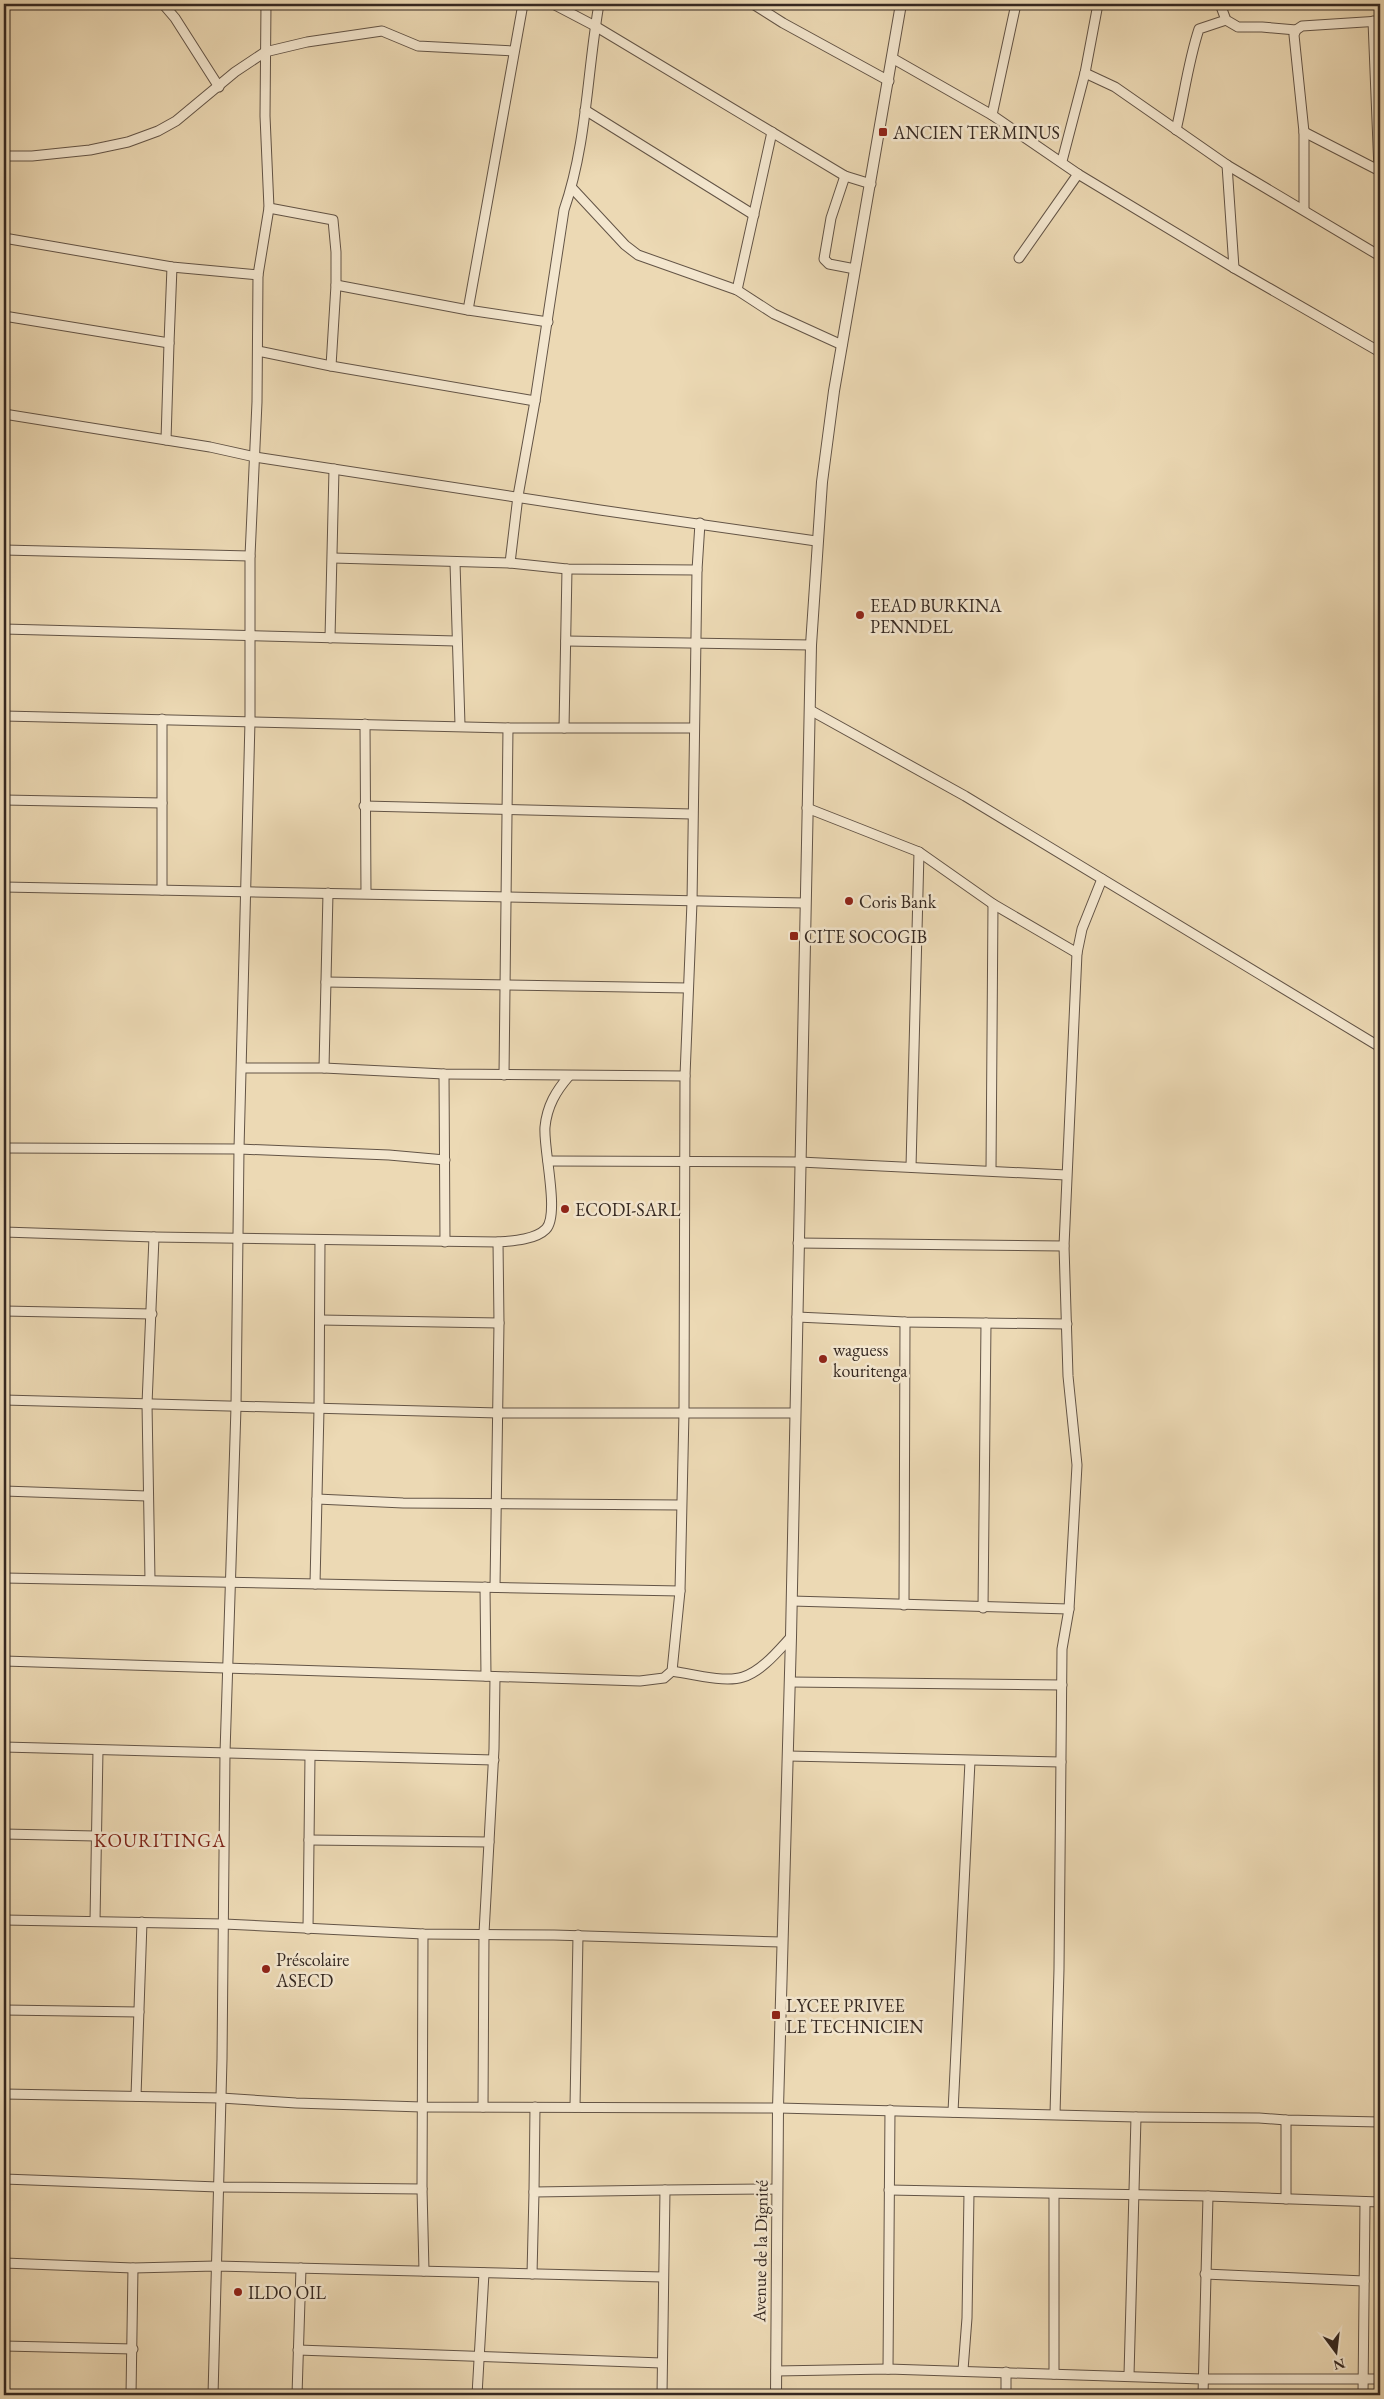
<svg xmlns="http://www.w3.org/2000/svg" width="1384" height="2399" font-family="'EB Garamond',serif">
<style>
.lines{fill:none;stroke-linecap:round;stroke-linejoin:round}
.minor-casing{stroke:#635446;stroke-width:11}
.tertiary-casing{stroke:#635446;stroke-width:12}
.minor{stroke:#f3e6ce;stroke-width:9}
.tertiary{stroke:#f3e6ce;stroke-width:10}
.poi-dot{fill:#8f2418;stroke:#f3e6ce;stroke-width:2}
.labels{text-anchor:middle;dominant-baseline:central;stroke-width:5;stroke-linejoin:round;paint-order:stroke}
.poi-label{font-size:18px;fill:#352821;stroke:#f3e6ce;text-anchor:start}
.street-label{font-size:18px;fill:#352821;stroke:#f3e6ce}
.neighbourhood-label{font-size:19px;letter-spacing:1px;fill:#7a1f14;stroke:#f3e6ce}
</style>
<rect width="100%" height="100%" fill="#ecd9b4"/>
<filter id="stains"><feTurbulence type="fractalNoise" baseFrequency=".004" numOctaves="4"/><feColorMatrix values="0 0 0 0 .2 0 0 0 0 .09 0 0 0 0 .02 0 0 0 .5 -.17"/></filter>
<radialGradient id="worn" r=".72"><stop offset=".6" stop-color="#630" stop-opacity="0"/><stop offset="1" stop-color="#630" stop-opacity=".3"/></radialGradient>
<g class="lines">
<defs>
<g id="minor">
<path d="M 163,4 L 175,18 L 219,87"/>
<path d="M 553,4 L 595,26 L 845,176 L 871,184"/>
<path d="M 753,4 L 783,23 L 889,81"/>
<path d="M 1220,4 L 1226,20 L 1238,27 L 1262,27 L 1296,30"/>
<path d="M 1373,21 L 1379,170"/>
<path d="M 892,58 L 992,115 L 1078,174 L 1234,268 L 1380,352"/>
<path d="M 1085,73 L 1115,87 L 1227,165 L 1380,256"/>
<path d="M 585,110 L 754,215"/>
<path d="M 992,115 L 1016,4"/>
<path d="M 1176,130 C 1184,97 1188,62 1199,29 L 1226,20"/>
<path d="M 1304,132 L 1380,171"/>
<path d="M 4,156 L 32,156 L 90,150 L 128,142 L 158,131 L 176,121 L 235,72 L 265,52 L 307,42 L 382,31 L 418,46 L 513,51"/>
<path d="M 1062,161 L 1085,73 L 1098,4"/>
<path d="M 1227,165 L 1234,268"/>
<path d="M 845,176 L 831,218 L 824,259 L 829,264 L 855,269"/>
<path d="M 572,188 L 625,245 L 638,255 L 737,290 L 774,314 L 842,345"/>
<path d="M 269,208 L 333,220 L 336,252 L 336,285"/>
<path d="M 1304,209 L 1304,132 L 1294,35 L 1296,30 L 1302,26 L 1380,21"/>
<path d="M 4,238 L 172,267 L 258,275"/>
<path d="M 1019,258 L 1078,174"/>
<path d="M 737,290 L 772,132"/>
<path d="M 468,310 L 523,4"/>
<path d="M 4,316 L 169,343 L 172,267"/>
<path d="M 258,351 L 331,366 L 535,401"/>
<path d="M 331,366 L 336,285 L 468,310 L 548,322"/>
<path d="M 4,414 L 210,447 L 255,457 L 600,510 L 816,541"/>
<path d="M 166,440 L 169,343"/>
<path d="M 4,550 L 250,556"/>
<path d="M 333,558 L 510,563 L 567,569 L 697,570"/>
<path d="M 455,563 L 460,725"/>
<path d="M 510,563 L 518,496 L 535,401 L 564,210 C 587,144 587,72 599,4"/>
<path d="M 4,629 L 456,641"/>
<path d="M 330,638 L 334,469"/>
<path d="M 566,641 L 811,645"/>
<path d="M 810,710 L 965,796 L 1380,1047"/>
<path d="M 4,716 L 508,728 L 694,728"/>
<path d="M 365,724 L 366,893"/>
<path d="M 564,728 L 567,569"/>
<path d="M 4,800 L 162,803"/>
<path d="M 364,806 L 692,814"/>
<path d="M 807,808 L 919,852 L 993,904 L 1077,953"/>
<path d="M 4,887 L 805,903"/>
<path d="M 162,890 L 162,719"/>
<path d="M 326,982 L 688,988"/>
<path d="M 242,1068 L 324,1068 L 444,1074 L 685,1076"/>
<path d="M 324,1068 L 328,893"/>
<path d="M 444,1074 L 445,1242"/>
<path d="M 504,1075 L 508,728"/>
<path d="M 4,1148 L 239,1149 L 389,1155 L 445,1160"/>
<path d="M 548,1161 L 800,1162 L 1066,1175"/>
<path d="M 911,1167 L 919,852"/>
<path d="M 991,1170 L 993,904"/>
<path d="M 4,1232 L 154,1237 L 498,1242"/>
<path d="M 798,1243 L 1064,1246"/>
<path d="M 4,1311 L 152,1314"/>
<path d="M 797,1317 L 905,1322 L 1067,1324"/>
<path d="M 320,1320 L 499,1323"/>
<path d="M 4,1400 L 498,1413 L 795,1413"/>
<path d="M 4,1491 L 147,1496"/>
<path d="M 317,1499 L 403,1503 L 681,1505"/>
<path d="M 4,1578 L 680,1591"/>
<path d="M 150,1580 L 147,1404 L 154,1237"/>
<path d="M 315,1584 L 319,1409 L 320,1240"/>
<path d="M 485,1587 L 486,1676"/>
<path d="M 495,1587 L 499,1323 L 498,1242 C 512,1241 535,1240 546,1229 C 560,1214 543,1148 545,1127 C 547,1106 556,1091 569,1076"/>
<path d="M 792,1601 L 1069,1609"/>
<path d="M 904,1605 L 905,1322"/>
<path d="M 983,1608 L 986,1323"/>
<path d="M 4,1661 L 640,1681 L 664,1678 L 672,1671 L 680,1591 L 684,1412 L 685,1076 L 692,902 L 697,570 L 700,523"/>
<path d="M 672,1671 C 691,1674 725,1683 743,1677 C 762,1671 778,1651 791,1637"/>
<path d="M 790,1682 L 1062,1685"/>
<path d="M 4,1747 L 494,1760"/>
<path d="M 788,1756 L 1061,1762"/>
<path d="M 4,1834 L 95,1836"/>
<path d="M 309,1840 L 489,1842 L 484,1933 L 483,2107"/>
<path d="M 489,1842 L 494,1749 L 495,1677"/>
<path d="M 4,1920 L 224,1924 L 423,1934 L 554,1935 L 782,1942"/>
<path d="M 95,1921 L 98,1750"/>
<path d="M 308,1929 L 310,1756"/>
<path d="M 423,1934 L 422,2189 L 424,2271"/>
<path d="M 4,2010 L 139,2012"/>
<path d="M 4,2094 L 221,2098 L 296,2103 L 422,2107 L 778,2108 L 1136,2117 L 1259,2118 L 1286,2120 L 1380,2122"/>
<path d="M 136,2096 L 142,1922"/>
<path d="M 575,2107 L 578,1935"/>
<path d="M 953,2112 L 970,1761"/>
<path d="M 1055,2114 L 1059,1969 L 1062,1649 L 1069,1609 L 1077,1465 L 1068,1376 L 1064,1246 L 1077,953 L 1082,929 L 1102,879"/>
<path d="M 4,2179 L 218,2187 L 422,2189"/>
<path d="M 889,2190 L 1208,2196 L 1380,2202"/>
<path d="M 534,2192 L 535,2107"/>
<path d="M 1286,2199 L 1286,2120"/>
<path d="M 4,2263 L 133,2268 L 216,2266 L 663,2277"/>
<path d="M 532,2274 L 534,2192 L 665,2190"/>
<path d="M 1205,2274 L 1364,2281"/>
<path d="M 4,2346 L 133,2349"/>
<path d="M 298,2350 L 662,2363"/>
<path d="M 888,2369 L 890,2110"/>
<path d="M 963,2370 L 967,2318 L 969,2193"/>
<path d="M 776,2371 L 888,2369 L 1202,2379 L 1380,2379"/>
<path d="M 1054,2374 L 1054,2194"/>
<path d="M 1129,2375 L 1136,2117"/>
<path d="M 131,2395 L 133,2268"/>
<path d="M 213,2395 L 222,2059 L 225,1753 L 236,1407 L 239,1149 L 250,721 L 250,556 L 257,402 L 258,275 L 269,208 L 265,116 L 266,4"/>
<path d="M 297,2395 L 301,2268"/>
<path d="M 477,2395 L 484,2273"/>
<path d="M 662,2395 L 665,2190 L 777,2189"/>
<path d="M 1006,2395 L 1006,2372"/>
<path d="M 1203,2395 L 1208,2196"/>
<path d="M 1363,2395 L 1365,2202"/>
</g>
<path id="tertiary" d="M 776,2395 L 778,2108 L 791,1637 L 811,645 L 822,482 L 834,391 L 901,4"/>
</defs>
<use href="#minor" class="minor-casing"/>
<use href="#tertiary" class="tertiary-casing"/>
<use href="#minor" class="minor"/>
<use href="#tertiary" class="tertiary"/>
</g>
<g class="poi-dot">
<rect x="878" y="127" width="10" height="10" rx="2.5"/>
<circle cx="860" cy="615" r="5"/>
<circle cx="849" cy="901" r="5"/>
<rect x="789" y="931" width="10" height="10" rx="2.5"/>
<circle cx="565" cy="1209" r="5"/>
<circle cx="823" cy="1359" r="5"/>
<circle cx="266" cy="1969" r="5"/>
<rect x="771" y="2010" width="10" height="10" rx="2.5"/>
<circle cx="238" cy="2292" r="5"/>
</g>
<g class="labels">
<g class="poi-label">
<text x="893" y="132">ANCIEN TERMINUS</text>
<text x="870" y="605">EEAD BURKINA<tspan x="870" dy="21">PENNDEL</tspan></text>
<text x="859" y="901">Coris Bank</text>
<text x="804" y="936">CITE SOCOGIB</text>
<text x="575" y="1209">ECODI-SARL</text>
<text x="833" y="1349">waguess<tspan x="833" dy="21">kouritenga</tspan></text>
<text x="276" y="1959">Préscolaire<tspan x="276" dy="21">ASECD</tspan></text>
<text x="786" y="2005">LYCEE PRIVEE<tspan x="786" dy="21">LE TECHNICIEN</tspan></text>
<text x="248" y="2292">ILDO OIL</text>
</g>
<g class="street-label">
<text transform="translate(760 2251) rotate(-89)">Avenue de la Dignité</text>
</g>
<g class="neighbourhood-label">
<text x="160" y="1840">KOURITINGA</text>
</g>
</g>
<rect width="1384" height="2399" fill="none" stroke="#ecd9b4" stroke-width="20"/>
<rect x="5" y="5" width="1374" height="2389" fill="none" stroke="#352821" stroke-width="2.5"/>
<rect x="10" y="10" width="1364" height="2379" fill="none" stroke="#352821"/>
<g transform="translate(1336 2352) rotate(165)" stroke="#f3e6ce" stroke-width="4" paint-order="stroke">
<path d="M0-4L9 19L0 12L-9 19Z" fill="#352821"/>
<text y="-8" font-size="14" font-weight="bold" text-anchor="middle" fill="#352821">N</text>
</g>
<rect width="100%" height="100%" filter="url(#stains)"/>
<rect width="100%" height="100%" fill="url(#worn)"/>
</svg>
